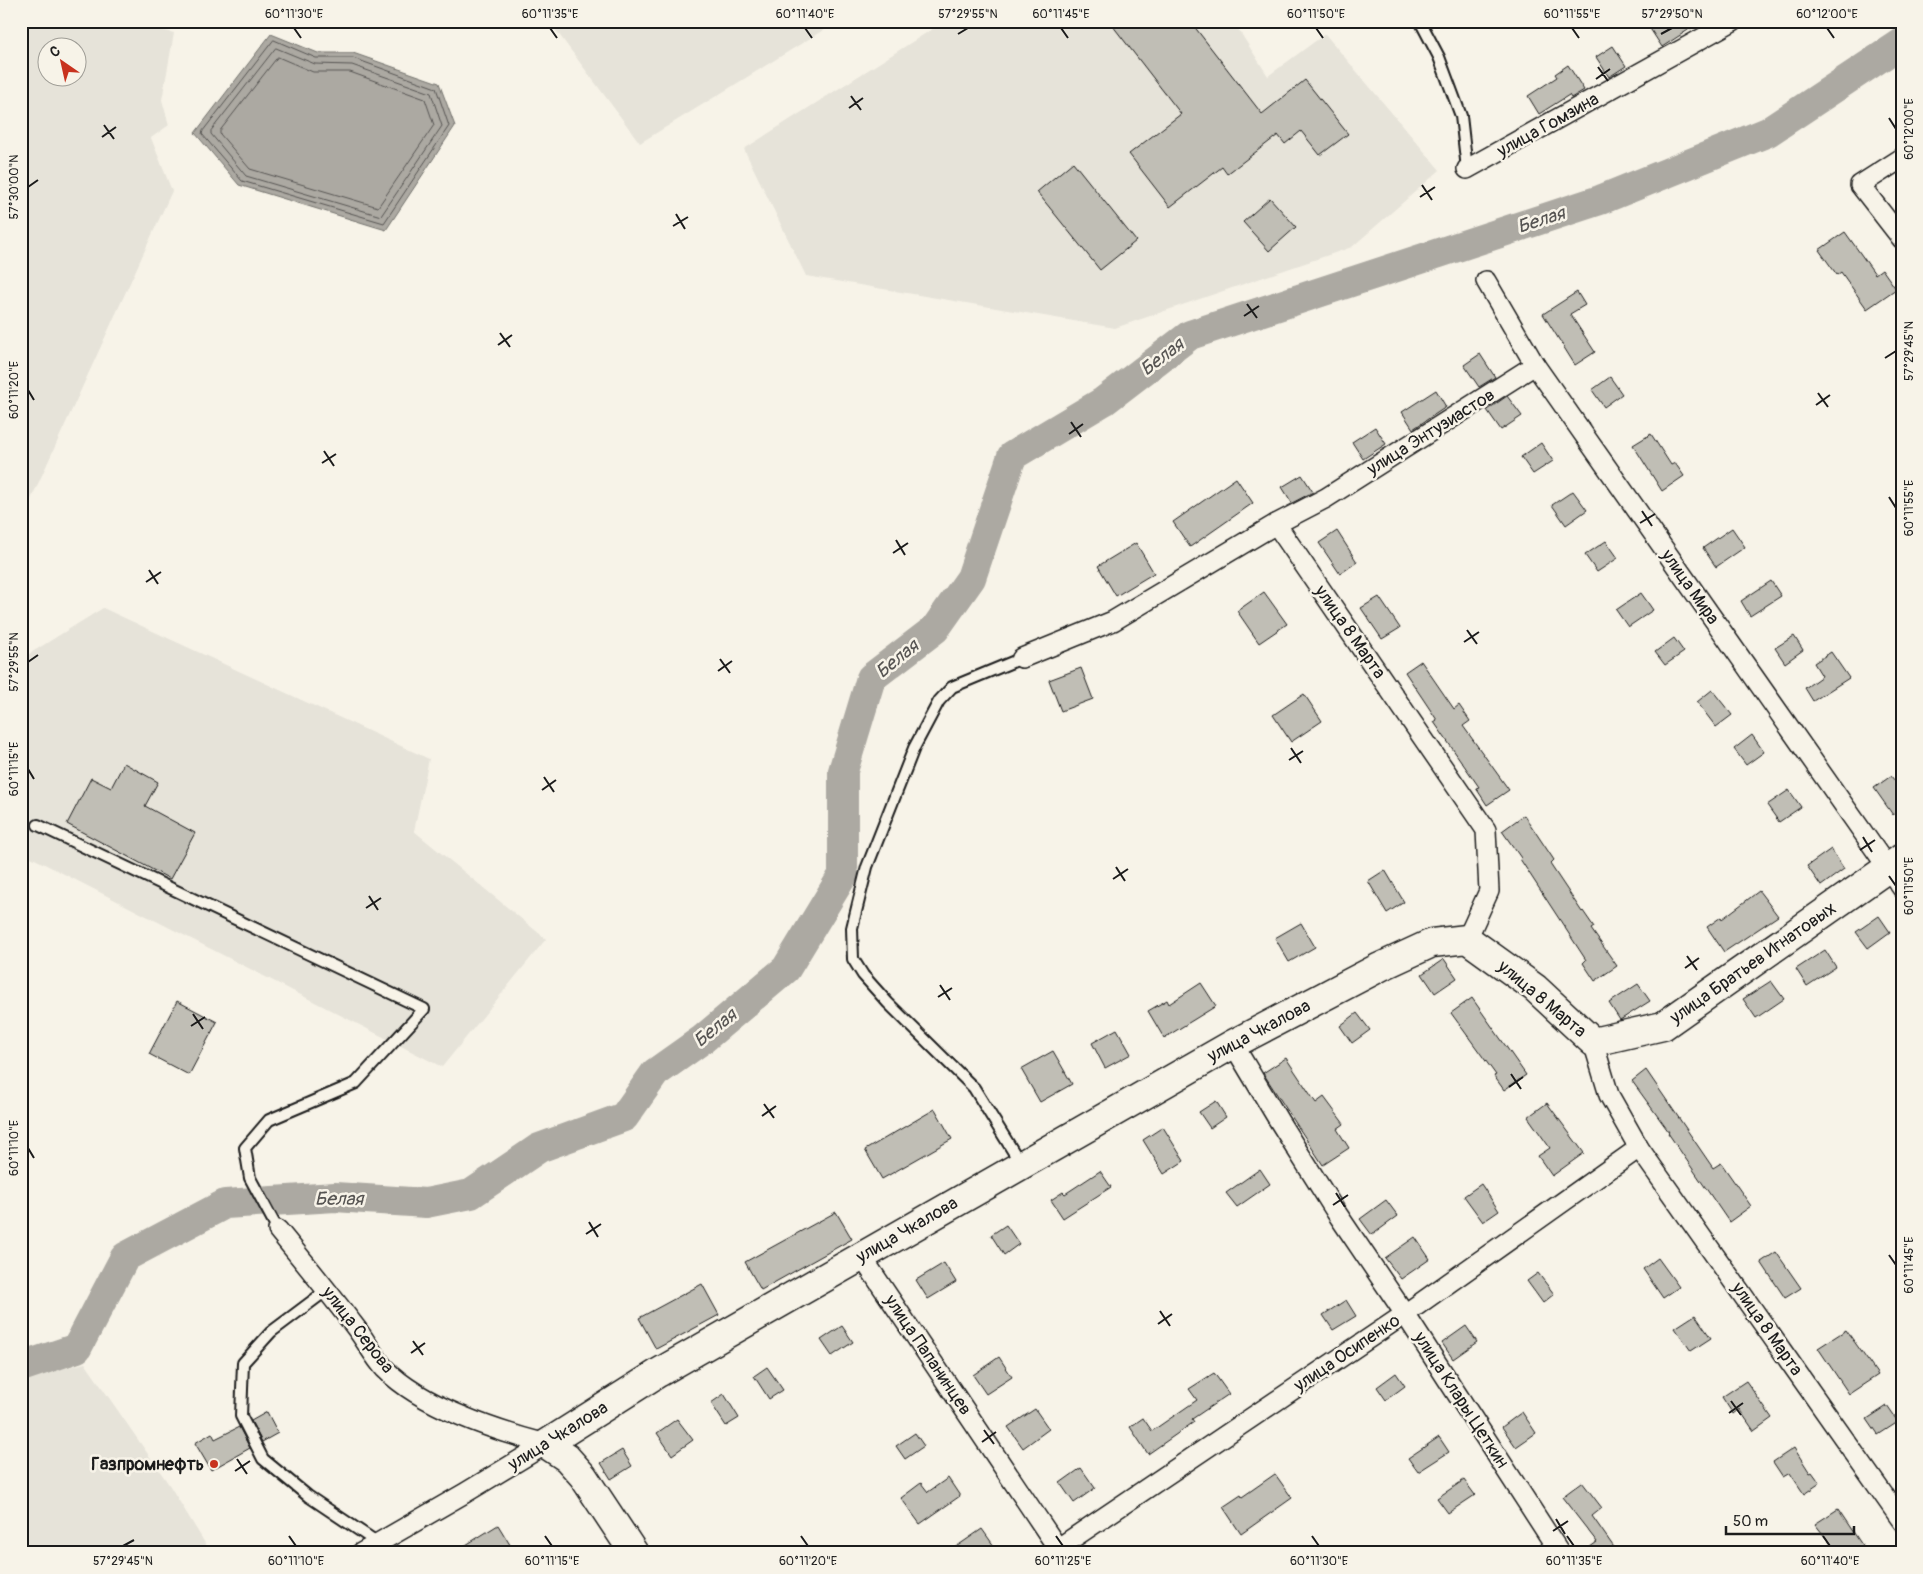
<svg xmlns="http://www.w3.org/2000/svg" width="1923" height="1574" font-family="Pangolin,sans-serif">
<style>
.built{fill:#e6e3d9;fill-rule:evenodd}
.water{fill:#aca9a2;stroke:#72716c}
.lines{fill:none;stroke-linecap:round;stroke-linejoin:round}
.shore{stroke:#565452;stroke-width:1}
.river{stroke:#aca9a2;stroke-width:30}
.building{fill:#c0beb5;stroke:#1c1c1c}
.lane-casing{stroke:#1c1c1c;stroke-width:14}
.street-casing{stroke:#1c1c1c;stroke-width:22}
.secondary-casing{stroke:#1c1c1c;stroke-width:31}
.lane{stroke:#f7f3e8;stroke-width:10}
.street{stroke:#f7f3e8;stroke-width:19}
.secondary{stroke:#f7f3e8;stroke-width:28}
.ticks{fill:none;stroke:#1c1c1c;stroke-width:2}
.poi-dot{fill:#c8321e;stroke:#f7f3e8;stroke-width:2}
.labels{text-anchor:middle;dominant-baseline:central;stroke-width:5;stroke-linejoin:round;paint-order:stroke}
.street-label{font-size:18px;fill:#1c1c1c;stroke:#f7f3e8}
.poi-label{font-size:18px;font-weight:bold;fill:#1c1c1c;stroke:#f7f3e8;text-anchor:end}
.water-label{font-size:19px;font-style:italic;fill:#565452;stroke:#f7f3e8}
.neatline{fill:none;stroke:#1c1c1c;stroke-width:2}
.ticks-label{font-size:12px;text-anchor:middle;fill:#1c1c1c}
</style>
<rect width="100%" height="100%" fill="#f7f3e8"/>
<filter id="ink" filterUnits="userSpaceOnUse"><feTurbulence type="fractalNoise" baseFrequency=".02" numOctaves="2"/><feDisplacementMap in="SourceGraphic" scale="10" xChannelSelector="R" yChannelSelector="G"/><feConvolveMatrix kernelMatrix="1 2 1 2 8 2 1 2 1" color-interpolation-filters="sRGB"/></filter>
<g filter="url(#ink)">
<g class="built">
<path d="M 21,21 L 125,21 L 174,33 L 162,100 L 169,125 L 151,138 L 172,191 L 21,521 ZM 48,48 L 78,48 L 78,78 L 48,78 Z"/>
<path d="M 549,21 L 838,21 L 640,143 Z"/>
<path d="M 945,21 L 1233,21 L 1268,76 L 1325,34 L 1440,170 L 1352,247 L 1115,328 L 806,276 L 744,149 Z"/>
<path d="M 103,608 L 429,759 L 414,831 L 546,939 L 442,1067 L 21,852 L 21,659 Z"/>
<path d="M 85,1363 L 170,1486 L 211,1553 L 21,1553 L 21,1379 Z"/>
</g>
<path class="water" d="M 271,34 L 318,53 L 353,53 L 439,83 L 455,126 L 386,230 L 239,185 L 195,133 Z"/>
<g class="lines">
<g class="shore">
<path d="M 274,40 L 316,58 L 353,58 L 436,88 L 449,126 L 384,223 L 242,181 L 202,134 L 203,131 Z"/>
<path d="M 276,48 L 315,64 L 352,65 L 431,93 L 442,126 L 381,216 L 246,176 L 211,134 L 211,131 Z"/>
<path d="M 278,57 L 313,72 L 350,72 L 425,99 L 434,125 L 378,207 L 250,169 L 220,134 L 220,131 Z"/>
</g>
<path class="river" d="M 21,1367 L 77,1348 L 125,1257 L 225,1204 L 335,1197 L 426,1203 L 471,1194 L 539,1148 L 624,1117 L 655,1073 L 703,1039 L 786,969 L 843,875 L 843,771 L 871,678 L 935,629 L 971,578 L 1012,456 L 1104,401 L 1190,335 L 1600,200 L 1768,132 L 1902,43"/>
</g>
<g class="building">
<path d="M 1109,21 L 1190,21 L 1262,114 L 1305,80 L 1348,134 L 1320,155 L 1301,131 L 1285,144 L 1278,135 L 1227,174 L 1222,167 L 1170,207 L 1129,154 L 1181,114 Z"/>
<path d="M 1658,21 L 1702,21 L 1662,47 L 1649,27 Z"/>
<path d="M 1613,46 L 1626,66 L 1609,77 L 1596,57 Z"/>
<path d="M 1568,65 L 1584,90 L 1571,98 L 1569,95 L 1539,114 L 1528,96 L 1557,77 L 1555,74 Z"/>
<path d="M 1073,162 L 1136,241 L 1100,270 L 1037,192 Z"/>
<path d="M 1270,198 L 1296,227 L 1269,251 L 1243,222 Z"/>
<path d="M 1845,232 L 1875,274 L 1882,269 L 1896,289 L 1867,309 L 1841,272 L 1837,275 L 1819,250 Z"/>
<path d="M 1577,292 L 1585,305 L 1570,314 L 1595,352 L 1575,365 L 1543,314 Z"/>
<path d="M 1480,354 L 1495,377 L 1479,387 L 1464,365 Z"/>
<path d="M 1610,377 L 1622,394 L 1604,407 L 1592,390 Z"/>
<path d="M 1436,390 L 1446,407 L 1413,429 L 1402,412 Z"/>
<path d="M 1507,396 L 1522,416 L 1501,430 L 1487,410 Z"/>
<path d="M 1375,427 L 1386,444 L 1363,459 L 1352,442 Z"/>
<path d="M 1651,434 L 1671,465 L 1675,463 L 1684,476 L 1662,491 L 1633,445 Z"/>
<path d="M 1541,443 L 1553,461 L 1533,474 L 1521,457 Z"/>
<path d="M 1302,475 L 1313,492 L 1292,503 L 1282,487 Z"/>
<path d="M 1236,478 L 1253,503 L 1190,547 L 1173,522 Z"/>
<path d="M 1573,491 L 1587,510 L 1566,525 L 1552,505 Z"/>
<path d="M 1732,528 L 1745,547 L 1716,567 L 1703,548 Z"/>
<path d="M 1337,531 L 1357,562 L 1340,574 L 1319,543 Z"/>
<path d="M 1606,541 L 1618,558 L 1597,572 L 1585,555 Z"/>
<path d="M 1136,543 L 1154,573 L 1116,596 L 1098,566 Z"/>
<path d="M 1771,581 L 1781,596 L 1750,616 L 1741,601 Z"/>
<path d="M 1264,592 L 1287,624 L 1259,643 L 1237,611 Z"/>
<path d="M 1641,593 L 1653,610 L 1628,627 L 1616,610 Z"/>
<path d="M 1379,597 L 1400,628 L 1382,639 L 1361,608 Z"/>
<path d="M 1794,636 L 1803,650 L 1785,663 L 1775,648 Z"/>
<path d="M 1674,638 L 1684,652 L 1665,665 L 1655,652 Z"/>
<path d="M 1831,652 L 1849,678 L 1813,701 L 1805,688 L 1822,676 L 1814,663 Z"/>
<path d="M 1421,661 L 1454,709 L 1459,705 L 1470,721 L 1463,726 L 1509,790 L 1487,805 L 1476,788 L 1479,787 L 1434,722 L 1437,720 L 1405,672 Z"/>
<path d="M 1081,668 L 1093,699 L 1061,711 L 1049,680 Z"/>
<path d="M 1712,690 L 1732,715 L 1716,727 L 1697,702 Z"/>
<path d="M 1304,694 L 1322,721 L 1291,742 L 1273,715 Z"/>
<path d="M 1752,735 L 1764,752 L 1746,765 L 1734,749 Z"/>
<path d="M 124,763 L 158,782 L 145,806 L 195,833 L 170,879 L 67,824 L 91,778 L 111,788 Z"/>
<path d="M 1891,776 L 1902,790 L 1902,809 L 1893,815 L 1874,788 Z"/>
<path d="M 1789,790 L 1801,807 L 1779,822 L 1767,805 Z"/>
<path d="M 1524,815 L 1554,860 L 1550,864 L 1582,912 L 1583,911 L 1594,927 L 1591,929 L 1617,966 L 1595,981 L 1583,963 L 1586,960 L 1520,859 L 1521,858 L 1502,831 Z"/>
<path d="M 1831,849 L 1844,869 L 1821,886 L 1807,866 Z"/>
<path d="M 1385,870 L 1404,902 L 1387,913 L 1368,881 Z"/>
<path d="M 1759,891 L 1778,916 L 1724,952 L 1707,927 L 1721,917 L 1722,919 Z"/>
<path d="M 1879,916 L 1890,932 L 1868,948 L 1856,932 Z"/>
<path d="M 1301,923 L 1315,947 L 1289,962 L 1275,938 Z"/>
<path d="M 1825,950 L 1836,967 L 1807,986 L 1796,969 Z"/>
<path d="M 1444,959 L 1457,978 L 1435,993 L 1422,974 Z"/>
<path d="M 1771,981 L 1784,999 L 1756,1018 L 1743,999 Z"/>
<path d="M 1201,983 L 1216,1006 L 1164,1038 L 1148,1011 L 1167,1000 L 1169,1004 Z"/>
<path d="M 1638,984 L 1650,1001 L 1620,1020 L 1609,1003 Z"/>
<path d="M 1472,998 L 1526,1075 L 1504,1090 L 1494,1076 L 1496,1075 L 1451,1013 Z"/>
<path d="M 177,1001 L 217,1022 L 189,1075 L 149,1054 Z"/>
<path d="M 1357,1013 L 1370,1030 L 1352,1043 L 1340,1026 Z"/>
<path d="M 1117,1029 L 1131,1054 L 1105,1068 L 1092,1043 Z"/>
<path d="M 1053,1051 L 1072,1084 L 1040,1102 L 1021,1069 Z"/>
<path d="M 1286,1058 L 1316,1103 L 1324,1097 L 1344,1124 L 1337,1129 L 1349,1148 L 1323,1165 L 1263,1073 Z"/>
<path d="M 1646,1070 L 1713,1168 L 1721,1163 L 1751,1206 L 1729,1222 L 1668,1133 L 1669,1132 L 1632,1081 Z"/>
<path d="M 1216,1101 L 1226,1117 L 1210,1128 L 1199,1112 Z"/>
<path d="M 1547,1103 L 1584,1153 L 1552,1176 L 1538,1156 L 1550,1148 L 1528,1117 Z"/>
<path d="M 935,1109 L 952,1139 L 882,1179 L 865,1150 Z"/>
<path d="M 1163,1127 L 1184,1161 L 1164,1174 L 1143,1140 Z"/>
<path d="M 1260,1169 L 1270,1184 L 1237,1207 L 1226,1193 Z"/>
<path d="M 1100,1171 L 1111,1187 L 1063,1218 L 1051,1200 L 1063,1192 L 1065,1194 Z"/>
<path d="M 1481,1184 L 1499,1211 L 1483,1222 L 1464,1196 Z"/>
<path d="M 1386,1200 L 1398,1216 L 1372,1235 L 1360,1219 Z"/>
<path d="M 836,1212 L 852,1239 L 761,1290 L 745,1262 Z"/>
<path d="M 1006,1225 L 1019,1244 L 1004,1255 L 991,1235 Z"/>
<path d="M 1415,1237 L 1430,1259 L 1401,1279 L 1385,1258 Z"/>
<path d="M 1776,1252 L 1801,1288 L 1785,1298 L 1761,1262 Z"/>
<path d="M 1658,1258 L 1679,1287 L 1663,1298 L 1643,1269 Z"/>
<path d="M 944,1263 L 956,1282 L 928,1299 L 916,1280 Z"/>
<path d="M 1538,1273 L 1554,1294 L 1543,1303 L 1527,1281 Z"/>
<path d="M 702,1284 L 719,1315 L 656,1349 L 639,1318 Z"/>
<path d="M 1346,1300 L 1356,1316 L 1333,1330 L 1323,1315 Z"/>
<path d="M 1695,1315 L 1711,1338 L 1691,1351 L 1675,1328 Z"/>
<path d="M 842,1326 L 853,1342 L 832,1356 L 821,1340 Z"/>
<path d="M 1466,1326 L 1477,1342 L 1453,1359 L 1442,1343 Z"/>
<path d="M 1846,1330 L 1878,1375 L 1849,1394 L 1818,1348 Z"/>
<path d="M 999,1357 L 1012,1377 L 986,1394 L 973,1375 Z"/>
<path d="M 767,1367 L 783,1390 L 769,1399 L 754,1376 Z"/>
<path d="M 1214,1373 L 1229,1394 L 1192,1419 L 1194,1422 L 1148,1454 L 1130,1427 L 1143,1418 L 1152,1431 L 1197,1400 L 1189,1389 Z"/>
<path d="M 1396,1373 L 1405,1386 L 1386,1400 L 1377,1387 Z"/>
<path d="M 1746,1381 L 1772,1418 L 1754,1431 L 1739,1409 L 1733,1414 L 1722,1397 Z"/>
<path d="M 724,1394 L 739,1418 L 726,1426 L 711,1403 Z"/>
<path d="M 1887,1406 L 1898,1422 L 1878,1435 L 1867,1419 Z"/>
<path d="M 1035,1409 L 1049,1429 L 1023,1448 L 1008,1427 Z"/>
<path d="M 267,1412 L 278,1433 L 262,1442 L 251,1421 Z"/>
<path d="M 1522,1412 L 1536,1433 L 1516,1447 L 1502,1427 Z"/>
<path d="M 677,1419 L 693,1440 L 672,1455 L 657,1433 Z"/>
<path d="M 239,1427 L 250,1448 L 211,1470 L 195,1443 L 212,1433 L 215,1439 Z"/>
<path d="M 915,1433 L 924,1446 L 905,1459 L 896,1446 Z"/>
<path d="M 1439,1437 L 1449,1452 L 1418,1472 L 1408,1458 Z"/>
<path d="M 1794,1448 L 1810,1473 L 1812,1472 L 1820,1483 L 1804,1494 L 1790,1473 L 1783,1477 L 1773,1462 Z"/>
<path d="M 622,1450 L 632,1466 L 611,1479 L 601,1463 Z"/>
<path d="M 1081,1468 L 1095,1488 L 1074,1503 L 1060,1483 Z"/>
<path d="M 1275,1474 L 1292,1498 L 1241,1534 L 1223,1507 L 1241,1495 L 1242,1497 Z"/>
<path d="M 948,1478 L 960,1496 L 920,1524 L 901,1498 L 921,1483 L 928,1492 Z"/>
<path d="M 1464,1480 L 1475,1495 L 1448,1513 L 1437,1498 Z"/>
<path d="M 1582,1482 L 1602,1508 L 1592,1516 L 1618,1553 L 1582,1553 L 1597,1542 L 1562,1497 Z"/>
<path d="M 1838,1509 L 1864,1548 L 1857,1553 L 1838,1553 L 1815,1524 Z"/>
<path d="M 498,1525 L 515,1553 L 453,1553 Z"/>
<path d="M 982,1529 L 994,1546 L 983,1553 L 947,1553 Z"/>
</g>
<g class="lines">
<defs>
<g id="lane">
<path d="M 1420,21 L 1439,57 L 1461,116 L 1467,169"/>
<path d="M 38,825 L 424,1009 L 356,1083 L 269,1120 L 245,1148 L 250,1178 L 278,1230"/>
<path d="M 1021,1164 L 974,1088 L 888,1003 L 863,975 L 853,959 L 852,928 L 867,867 L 914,748 L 939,701 L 952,687 L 1022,658"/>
<path d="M 327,1290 L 271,1332 L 243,1363 L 241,1416 L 263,1459 L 308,1496 L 378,1543"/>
</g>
<g id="street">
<path d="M 1902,158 L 1860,185 L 1902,239"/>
<path d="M 1467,169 L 1733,21"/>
<path d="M 1486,281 L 1535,365 L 1902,888"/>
<path d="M 1276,524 L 1486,830 L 1489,891 L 1467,939"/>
<path d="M 1022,658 L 1113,621 L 1276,524 L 1326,498 L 1535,365"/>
<path d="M 1593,1042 L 1609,1095 L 1639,1148 L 1902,1521"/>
<path d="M 1233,1044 L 1279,1121 L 1336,1212 L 1405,1314 L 1560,1553"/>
<path d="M 278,1230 C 305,1263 331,1295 356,1328 C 366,1341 374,1357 385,1369 C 421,1406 496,1431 546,1444"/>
<path d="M 862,1257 L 1061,1553"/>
<path d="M 361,1553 L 465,1493 L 546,1444"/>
<path d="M 1051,1553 L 1405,1314 L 1639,1148"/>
</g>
<path id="secondary" d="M 634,1553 L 583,1476 L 567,1458 L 546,1444 L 658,1373 L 1233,1044 L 1380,967 L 1432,943 L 1467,939 L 1535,988 L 1593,1042 L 1663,1026 L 1902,858"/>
</defs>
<use href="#lane" class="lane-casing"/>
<use href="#street" class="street-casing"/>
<use href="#secondary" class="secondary-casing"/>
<use href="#lane" class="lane"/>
<use href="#street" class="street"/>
<use href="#secondary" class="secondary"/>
</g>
</g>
<path class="ticks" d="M 294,28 L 301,38M 550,28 L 557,38M 805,28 L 812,38M 1061,28 L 1068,38M 1316,28 L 1323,38M 1572,28 L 1579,38M 1827,28 L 1834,38M 958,34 L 968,28M 1661,34 L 1672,28M 1598,67 L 1608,81M 1596,79 L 1610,69M 851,96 L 861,110M 849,108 L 863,98M 1889,118 L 1896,129M 104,125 L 114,139M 102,137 L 116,127M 1422,185 L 1432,200M 28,187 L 38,180M 1420,197 L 1435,187M 676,214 L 685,229M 673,226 L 688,217M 1247,304 L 1257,318M 1244,316 L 1259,306M 500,333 L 510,347M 498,345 L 512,335M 1885,358 L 1896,351M 28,390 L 34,400M 1818,393 L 1828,407M 1816,405 L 1830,395M 1071,422 L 1081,437M 1069,434 L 1083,424M 324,451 L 334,466M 322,463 L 336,454M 1889,497 L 1896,508M 1642,511 L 1652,526M 1640,523 L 1655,514M 896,540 L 905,555M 893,553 L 908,543M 149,570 L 158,584M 146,582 L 161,572M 1467,630 L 1477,644M 1464,642 L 1479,632M 720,659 L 730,673M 28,662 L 38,655M 718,671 L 732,661M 1291,748 L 1301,763M 1289,760 L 1303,751M 28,769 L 34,779M 544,777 L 554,792M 542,790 L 556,780M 1863,837 L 1872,852M 1860,850 L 1875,840M 1116,867 L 1125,881M 1889,876 L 1896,886M 1113,879 L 1128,869M 369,896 L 378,910M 366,908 L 381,898M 1687,956 L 1697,970M 1685,968 L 1699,958M 940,985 L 950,1000M 938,997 L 952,988M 193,1014 L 203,1029M 191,1026 L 205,1017M 1511,1074 L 1521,1089M 1509,1087 L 1523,1077M 764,1104 L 774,1118M 762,1116 L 776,1106M 28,1148 L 34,1158M 1336,1193 L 1345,1207M 1333,1205 L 1348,1195M 589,1222 L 598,1237M 586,1234 L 601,1224M 1889,1255 L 1896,1265M 1160,1311 L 1170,1326M 1158,1324 L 1172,1314M 413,1341 L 423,1355M 411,1353 L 425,1343M 1731,1401 L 1741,1415M 1729,1413 L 1743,1403M 984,1430 L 994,1444M 982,1442 L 996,1432M 237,1459 L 247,1474M 235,1471 L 250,1461M 1556,1519 L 1565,1534M 1553,1531 L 1568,1521M 289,1536 L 296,1546M 545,1536 L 552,1546M 801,1536 L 808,1546M 1056,1536 L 1063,1546M 1312,1536 L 1319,1546M 1567,1536 L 1574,1546M 1823,1536 L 1830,1546M 123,1546 L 134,1540"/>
<circle class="poi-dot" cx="214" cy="1464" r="5"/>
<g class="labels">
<g class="street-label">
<text transform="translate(1548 125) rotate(-29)">улица Гомзина</text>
<text transform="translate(1431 432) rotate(-32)">улица Энтузиастов</text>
<text transform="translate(1690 587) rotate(55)">улица Мира</text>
<text transform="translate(1350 632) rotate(55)">улица 8 Марта</text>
<text transform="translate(1753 963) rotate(-35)">улица Братьев Игнатовых</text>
<text transform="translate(1542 999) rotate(40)">улица 8 Марта</text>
<text transform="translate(1259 1031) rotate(-28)">улица Чкалова</text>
<text transform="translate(907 1230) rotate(-30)">улица Чкалова</text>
<text transform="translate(1767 1329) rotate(55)">улица 8 Марта</text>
<text transform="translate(358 1330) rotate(52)">улица Серова</text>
<text transform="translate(1347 1353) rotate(-34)">улица Осипенко</text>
<text transform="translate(928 1355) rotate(56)">улица Папанинцев</text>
<text transform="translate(1461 1400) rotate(57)">улица Клары Цеткин</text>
<text transform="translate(558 1436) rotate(-32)">улица Чкалова</text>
</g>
<g class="poi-label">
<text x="204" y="1464">Газпромнефть</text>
</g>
<g class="water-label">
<text transform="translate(1541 220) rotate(-18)">Белая</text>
<text transform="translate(1162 357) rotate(-37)">Белая</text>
<text transform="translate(897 659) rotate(-39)">Белая</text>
<text transform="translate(715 1028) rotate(-39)">Белая</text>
<text x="339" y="1199">Белая</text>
</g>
</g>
<rect width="1923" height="1574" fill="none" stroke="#f7f3e8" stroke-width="55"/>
<g transform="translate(62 62) rotate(326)"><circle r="24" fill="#f7f3e8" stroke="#9f9d96"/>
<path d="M0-4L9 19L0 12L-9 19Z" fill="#c8321e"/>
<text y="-8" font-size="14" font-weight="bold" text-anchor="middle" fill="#1c1c1c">С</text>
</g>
<path d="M1726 1526v8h128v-8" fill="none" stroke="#1c1c1c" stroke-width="2.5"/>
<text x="1733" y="1526" font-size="15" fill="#1c1c1c" stroke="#f7f3e8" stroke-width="4" paint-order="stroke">50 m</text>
<rect x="28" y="28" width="1868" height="1518" class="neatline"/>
<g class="ticks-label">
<text x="294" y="18">60°11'30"E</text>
<text x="550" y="18">60°11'35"E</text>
<text x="805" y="18">60°11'40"E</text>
<text x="968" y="18">57°29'55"N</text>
<text x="1061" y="18">60°11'45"E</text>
<text x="1316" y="18">60°11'50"E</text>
<text x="1572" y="18">60°11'55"E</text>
<text x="1672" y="18">57°29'50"N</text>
<text x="1827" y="18">60°12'00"E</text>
<text transform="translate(1909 129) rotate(-90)" y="4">60°12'00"E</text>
<text transform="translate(14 187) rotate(-90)" y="4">57°30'00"N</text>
<text transform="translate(1909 351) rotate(-90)" y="4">57°29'45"N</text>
<text transform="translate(14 390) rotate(-90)" y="4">60°11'20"E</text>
<text transform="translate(1909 508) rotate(-90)" y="4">60°11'55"E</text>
<text transform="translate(14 662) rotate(-90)" y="4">57°29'55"N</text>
<text transform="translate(14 769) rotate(-90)" y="4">60°11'15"E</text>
<text transform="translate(1909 886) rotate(-90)" y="4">60°11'50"E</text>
<text transform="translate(14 1148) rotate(-90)" y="4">60°11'10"E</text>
<text transform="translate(1909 1265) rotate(-90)" y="4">60°11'45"E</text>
<text x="123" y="1565">57°29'45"N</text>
<text x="296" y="1565">60°11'10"E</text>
<text x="552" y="1565">60°11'15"E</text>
<text x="808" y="1565">60°11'20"E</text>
<text x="1063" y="1565">60°11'25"E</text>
<text x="1319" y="1565">60°11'30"E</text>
<text x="1574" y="1565">60°11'35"E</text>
<text x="1830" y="1565">60°11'40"E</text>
</g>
</svg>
